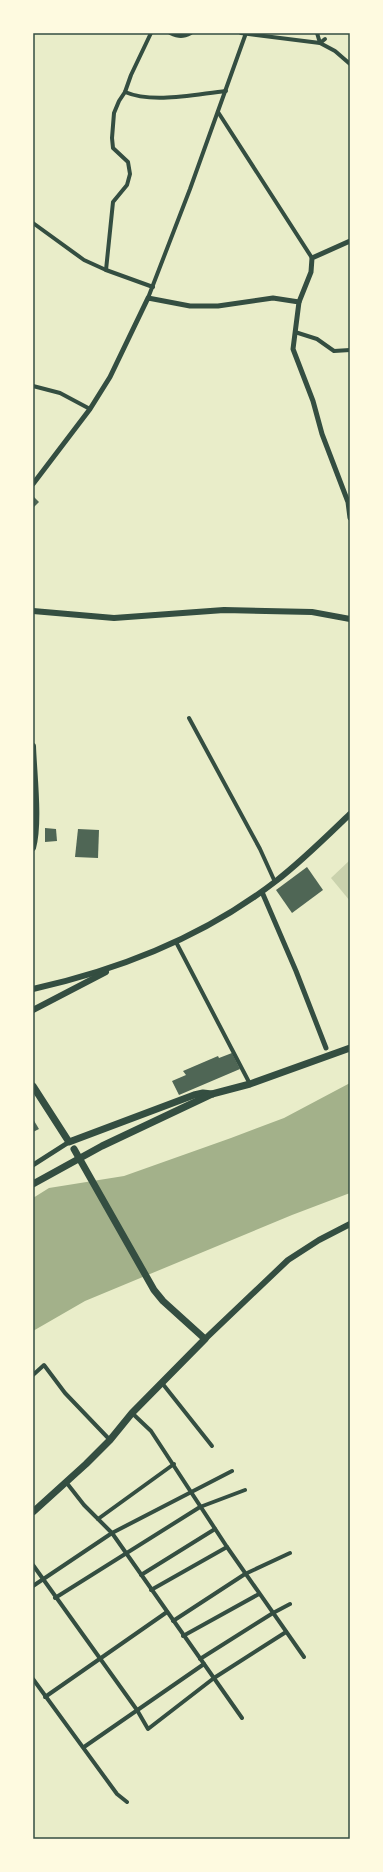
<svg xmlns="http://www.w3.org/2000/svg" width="383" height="1872" font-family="'Fira Sans Condensed',sans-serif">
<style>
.green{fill:#cad2ad}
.water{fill:#a3b18a}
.building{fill:#4f6655}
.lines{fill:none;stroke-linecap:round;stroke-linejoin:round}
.minor{stroke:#344e41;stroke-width:4}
.tertiary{stroke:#344e41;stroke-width:5}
.secondary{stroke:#344e41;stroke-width:6}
.primary{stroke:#344e41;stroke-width:7}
.trunk{stroke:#344e41;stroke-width:7}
.neatline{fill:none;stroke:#344e41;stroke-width:1.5}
</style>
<rect width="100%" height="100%" fill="#e9edc9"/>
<path class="green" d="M 350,860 L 350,901 L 331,878 Z"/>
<path class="water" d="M 350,1083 L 350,1193 L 292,1215 L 85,1301 L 33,1331 L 33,1198 L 49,1188 L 124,1176 L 231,1138 L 284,1118 Z"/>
<g class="building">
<path d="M 33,496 L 39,502 L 33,508 Z"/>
<path d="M 45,828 L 56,829 L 57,841 L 45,842 Z"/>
<path d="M 78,829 L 99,830 L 98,858 L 75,857 Z"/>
<path d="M 307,867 L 323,890 L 292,913 L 276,890 Z"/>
<path d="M 232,1053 L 240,1069 L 179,1095 L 172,1081 L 186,1075 L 183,1071 L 218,1056 L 219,1058 Z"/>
<path d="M 33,1119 L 39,1129 L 33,1132 Z"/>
</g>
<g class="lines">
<g class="minor">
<path d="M 170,33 C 179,37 183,37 191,33"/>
<path d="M 241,33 L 320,43 L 335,51 L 350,64"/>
<path d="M 317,33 L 320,43 L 325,39"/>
<path d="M 125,92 C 153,104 196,94 226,91"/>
<path d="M 218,112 L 312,258"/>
<path d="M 33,223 L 84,260 L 106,270 L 153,287"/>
<path d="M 106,270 L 113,202 L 127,185 L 130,174 L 128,162 L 113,148 L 112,138 L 114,113 L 119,101 L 125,92 L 131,75 L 151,33"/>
<path d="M 148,298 L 190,189 L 246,33"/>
<path d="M 295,332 L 317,339 L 334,351 L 350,350"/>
<path d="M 33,386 L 60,393 L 90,409"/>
<path d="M 189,718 L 260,849 L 275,882"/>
<path d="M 176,942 L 250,1084"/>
<path d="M 33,1375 L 44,1365 L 65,1393 L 110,1440"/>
<path d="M 162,1383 L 212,1446"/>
<path d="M 132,1413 L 151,1431 L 227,1547 L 304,1657"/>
<path d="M 66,1482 L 84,1505 L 112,1533 L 242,1718"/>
<path d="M 98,1519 L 174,1464"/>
<path d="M 33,1565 L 137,1710 L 148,1729 L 214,1678 L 286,1632"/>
<path d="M 141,1575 L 215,1529"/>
<path d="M 33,1586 L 112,1533 L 232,1471"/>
<path d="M 151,1590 L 227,1547"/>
<path d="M 55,1598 L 200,1507 L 245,1490"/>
<path d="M 173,1621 L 245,1574 L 290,1553"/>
<path d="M 183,1636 L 259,1594"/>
<path d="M 200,1659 L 273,1613 L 290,1604"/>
<path d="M 33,1679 L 117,1794 L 127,1802"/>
<path d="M 45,1697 L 167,1612"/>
<path d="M 84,1747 L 204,1664"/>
</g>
<g class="tertiary">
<path d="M 299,302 L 293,349 L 313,401 L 322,434 L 348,502 L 350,518"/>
<path d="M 33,484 L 90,409 L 110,377 L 148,298 L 190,306 L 218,306 L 273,298 L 299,302 L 311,272 L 312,258 L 350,241"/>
<path d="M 262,892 L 296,971 L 326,1048"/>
<path d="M 33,1165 L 69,1142"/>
</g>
<g class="secondary">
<path d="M 33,611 L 114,618 L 224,610 L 312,612 L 350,619"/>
<path d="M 33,746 C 34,775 40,822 33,848"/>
<path d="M 33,989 C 119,970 205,936 276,881 C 302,861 326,837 350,814"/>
<path d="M 33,1010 L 106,972"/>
<path d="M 205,1339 L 288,1260 L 319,1240 L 350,1224"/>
</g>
<path class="primary" d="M 33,1512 L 86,1464 L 110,1440 L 132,1413 L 205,1339 L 163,1301 L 154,1290 L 74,1149"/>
<g class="trunk">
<path d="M 33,1086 L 69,1142 L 194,1095 L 203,1093 L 212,1094"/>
<path d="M 33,1184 L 102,1146 L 212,1094 L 250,1084 L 350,1048"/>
</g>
</g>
<rect width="383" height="1872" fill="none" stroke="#fefae0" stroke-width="68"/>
<rect x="34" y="34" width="315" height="1804" class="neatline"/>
</svg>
